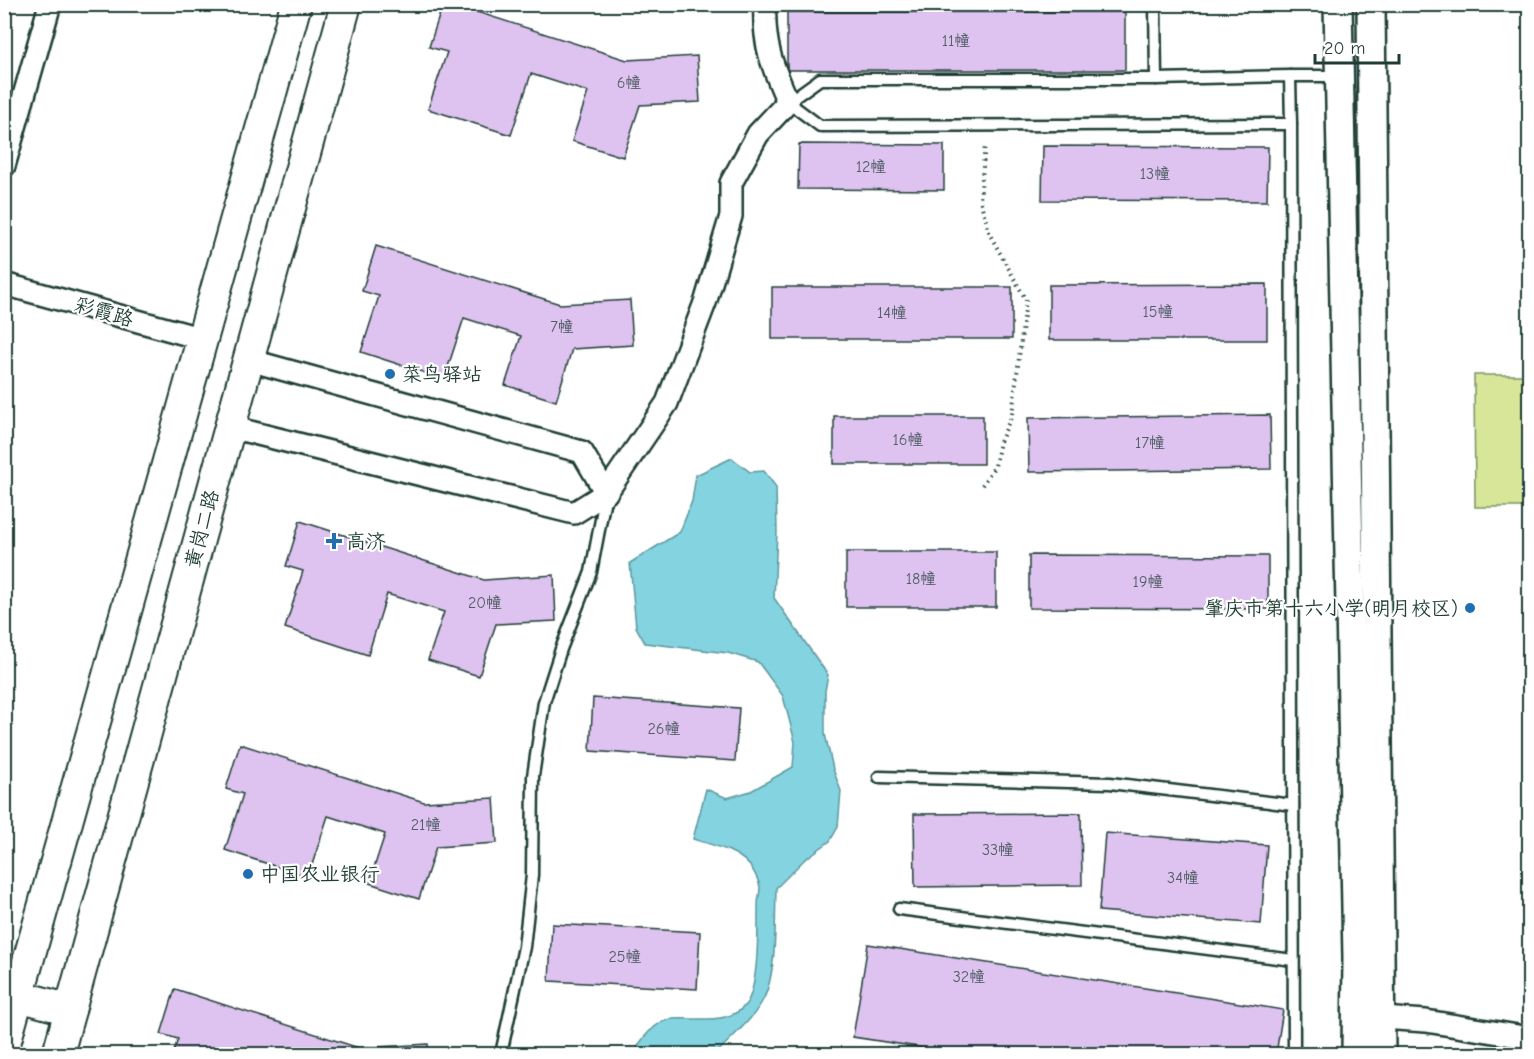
<svg xmlns="http://www.w3.org/2000/svg" width="1534" height="1059" font-family="'Comic Neue','LXGW WenKai TC',sans-serif">
<style>
.green{fill:#d7e699;stroke:#7b9266;stroke-width:1.5}
.water{fill:#84d3e0;stroke:#5c979b;stroke-width:1.5}
.building{fill:#dec2f0;stroke:#1f3d34;stroke-width:1.5}
.lines{fill:none;stroke-linecap:round;stroke-linejoin:round}
.service-casing{stroke:#1f3d34;stroke-width:15}
.minor-casing{stroke:#1f3d34;stroke-width:26}
.tertiary-casing{stroke:#1f3d34;stroke-width:32}
.secondary-casing{stroke:#1f3d34;stroke-width:34}
.path{stroke:#1f3d34;stroke-width:4;stroke-dasharray:1.5 4.5;stroke-linecap:butt}
.service{stroke:#fff;stroke-width:10}
.minor{stroke:#fff;stroke-width:21}
.tertiary{stroke:#fff;stroke-width:27}
.secondary{stroke:#fff;stroke-width:30}
.poi-dot{fill:#1f6fb2;stroke:#fff;stroke-width:2}
.labels{text-anchor:middle;dominant-baseline:central;stroke-width:4.5;stroke-linejoin:round;paint-order:stroke}
.number-label{font-size:16px;fill:#4f5e63}
.street-label{font-size:20px;fill:#1f3d34;stroke:#fff}
.poi-label{font-size:20px;fill:#1f3d34;stroke:#fff;text-anchor:start}
</style>
<rect width="100%" height="100%" fill="#fff"/>
<filter id="ink" filterUnits="userSpaceOnUse"><feTurbulence type="fractalNoise" baseFrequency=".0167" numOctaves="2"/><feDisplacementMap in="SourceGraphic" scale="12" xChannelSelector="R" yChannelSelector="G"/><feConvolveMatrix kernelMatrix="1 2 1 2 8 2 1 2 1" color-interpolation-filters="sRGB"/></filter>
<g filter="url(#ink)">
<path class="green" d="M 1474,375 L 1529,375 L 1529,507 L 1475,507 Z"/>
<path class="water" d="M 732,458 L 750,472 L 764,471 L 776,487 L 777,532 L 774,598 L 828,675 L 825,691 L 825,734 L 833,769 L 841,791 L 838,827 L 830,841 L 804,860 L 776,888 C 775,919 777,971 764,998 C 754,1019 731,1037 716,1054 L 634,1054 C 640,1040 655,1021 672,1019 C 694,1017 730,1026 746,1004 C 759,986 758,928 758,905 C 758,899 760,893 760,887 C 759,881 754,871 750,866 C 737,850 712,845 693,839 L 706,789 L 727,798 L 751,791 L 793,767 L 795,742 L 783,696 L 758,662 L 728,653 L 645,643 L 636,627 L 630,563 L 680,532 L 692,501 L 696,475 Z"/>
<g class="building">
<path d="M 443,4 L 452,4 L 627,60 L 697,56 L 700,102 L 640,105 L 623,157 L 572,141 L 588,92 L 531,74 L 511,135 L 428,109 L 447,52 L 429,47 Z"/>
<rect x="787" y="12" width="338" height="58"/>
<path d="M 799,144 L 944,145 L 944,190 L 798,189 Z"/>
<path d="M 1043,146 L 1268,147 L 1267,201 L 1042,200 Z"/>
<path d="M 376,246 L 560,304 L 630,300 L 633,345 L 572,349 L 556,401 L 505,385 L 521,336 L 464,318 L 444,379 L 361,352 L 379,296 L 362,291 Z"/>
<path d="M 1267,284 L 1267,340 L 1049,340 L 1049,285 Z"/>
<rect x="772" y="287" width="240" height="52"/>
<path d="M 1270,415 L 1271,469 L 1029,472 L 1028,418 Z"/>
<rect x="834" y="416" width="149" height="48"/>
<path d="M 300,521 L 484,580 L 554,575 L 556,621 L 496,624 L 479,676 L 428,660 L 444,612 L 387,594 L 368,655 L 285,628 L 303,571 L 286,566 Z"/>
<rect x="846" y="552" width="150" height="55"/>
<path d="M 1029,555 L 1268,556 L 1268,609 L 1029,608 Z"/>
<path d="M 593,698 L 739,708 L 735,761 L 590,751 Z"/>
<path d="M 240,744 L 424,802 L 494,798 L 497,843 L 436,847 L 419,899 L 369,883 L 385,834 L 328,816 L 308,877 L 225,850 L 243,794 L 226,789 Z"/>
<path d="M 1081,813 L 1082,885 L 915,887 L 914,814 Z"/>
<path d="M 1105,833 L 1267,845 L 1261,924 L 1099,911 Z"/>
<path d="M 552,924 L 700,932 L 697,989 L 549,981 Z"/>
<path d="M 868,944 L 1283,1010 L 1276,1054 L 964,1054 L 853,1037 Z"/>
<path d="M 175,989 L 359,1048 L 428,1044 L 429,1054 L 173,1054 L 178,1039 L 161,1034 Z"/>
</g>
<g class="lines">
<defs>
<g id="service">
<path d="M 1155,4 L 1156,79"/>
<path d="M 1290,76 L 1291,124 L 820,126 L 788,102 L 820,79 L 1156,79 Z"/>
<path d="M 1290,76 L 1339,76"/>
<path d="M 1291,124 L 1294,1054"/>
<path d="M 879,777 L 1110,783 L 1293,805"/>
<path d="M 899,909 L 1293,960"/>
<path d="M 501,1054 L 524,947 L 532,875 L 533,776 L 544,702 L 561,649 L 591,572 L 606,493"/>
</g>
<g id="minor">
<path d="M 4,166 L 50,4"/>
<path d="M 4,284 L 203,339"/>
<path d="M 249,360 L 582,452 L 606,493"/>
<path d="M 230,427 L 574,513 L 606,493 L 667,403 L 706,300 L 731,216 L 731,183 L 758,134 L 788,102 C 772,66 763,44 765,4"/>
<path d="M 1367,1017 L 1426,1021 L 1530,1038"/>
</g>
<g id="tertiary">
<path d="M 1338,4 L 1357,958 L 1356,1054"/>
<path d="M 1371,4 L 1381,1054"/>
</g>
<g id="secondary">
<path d="M 19,996 L 70,1010"/>
<path d="M 4,1047 L 296,4"/>
<path d="M 58,1054 L 346,4"/>
</g>
</defs>
<use href="#service" class="service-casing"/>
<use href="#minor" class="minor-casing"/>
<use href="#tertiary" class="tertiary-casing"/>
<use href="#secondary" class="secondary-casing"/>
<path class="path" d="M 982,485 L 995,466 L 1000,442 L 1012,415 L 1026,300 L 990,235 L 980,200 L 985,144"/>
<use href="#service" class="service"/>
<use href="#minor" class="minor"/>
<use href="#tertiary" class="tertiary"/>
<use href="#secondary" class="secondary"/>
</g>
</g>
<g class="poi-dot">
<circle cx="390" cy="374" r="6"/>
<path d="M331 532h6v6h6v6h-6v6h-6v-6h-6v-6h6z"/>
<circle cx="1470" cy="608" r="6"/>
<circle cx="248" cy="874" r="6"/>
</g>
<g class="labels">
<g class="number-label">
<text x="956" y="41">11幢</text>
<text x="629" y="83">6幢</text>
<text x="871" y="167">12幢</text>
<text x="1155" y="174">13幢</text>
<text x="1158" y="312">15幢</text>
<text x="892" y="313">14幢</text>
<text x="562" y="327">7幢</text>
<text x="908" y="440">16幢</text>
<text x="1150" y="443">17幢</text>
<text x="921" y="579">18幢</text>
<text x="1148" y="582">19幢</text>
<text x="485" y="603">20幢</text>
<text x="664" y="729">26幢</text>
<text x="426" y="825">21幢</text>
<text x="998" y="850">33幢</text>
<text x="1183" y="878">34幢</text>
<text x="625" y="957">25幢</text>
<text x="969" y="977">32幢</text>
</g>
<g class="street-label">
<text transform="translate(104 312) rotate(16)">彩霞路</text>
<text transform="translate(202 529) rotate(-75)">黄岗二路</text>
</g>
<g class="poi-label">
<text x="402" y="374">菜鸟驿站</text>
<text x="346" y="541">高济</text>
<text x="1458" y="608" text-anchor="end">肇庆市第十六小学(明月校区)</text>
<text x="260" y="874">中国农业银行</text>
</g>
</g>
<rect width="1534" height="1059" fill="none" stroke="#fff" stroke-width="24"/>
<rect x="12" y="12" width="1510" height="1035" fill="none" stroke="#1f3d34" stroke-width="2" filter="url(#ink)"/>
<path d="M1315 54v9h84v-9" fill="none" stroke="#1f3d34" stroke-width="3"/>
<text x="1324" y="54" font-size="18" fill="#1f3d34" stroke="#ffffff" stroke-width="4.5" paint-order="stroke">20 m</text>
</svg>
